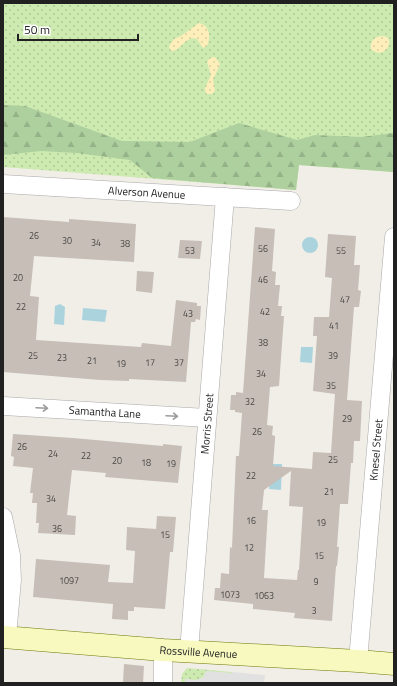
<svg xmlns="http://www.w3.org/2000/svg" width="397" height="686" font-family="'Titillium Web',sans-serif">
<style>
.grass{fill:url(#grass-dots)}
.forest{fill:url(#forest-firs)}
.sand{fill:url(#sand-dots)}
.parking{fill:#e1e1e1}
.water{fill:#aad3de}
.building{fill:#c6beb7;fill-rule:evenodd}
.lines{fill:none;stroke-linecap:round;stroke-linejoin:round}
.street-casing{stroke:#a8a8a8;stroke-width:19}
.secondary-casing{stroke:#6f7907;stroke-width:23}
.street{stroke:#fff;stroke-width:18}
.secondary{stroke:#f7f9bf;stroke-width:22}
.oneway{stroke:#9b9b9b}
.labels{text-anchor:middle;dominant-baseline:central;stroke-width:4;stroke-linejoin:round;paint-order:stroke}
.number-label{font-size:9px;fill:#4a4846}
.street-label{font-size:11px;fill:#212121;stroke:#fff}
</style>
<defs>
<pattern id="grass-dots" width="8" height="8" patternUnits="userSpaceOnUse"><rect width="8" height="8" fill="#cdeab0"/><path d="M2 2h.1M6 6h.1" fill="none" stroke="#b0c897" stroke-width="1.8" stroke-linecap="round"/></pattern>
<pattern id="forest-firs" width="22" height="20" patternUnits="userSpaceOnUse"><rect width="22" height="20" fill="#add09e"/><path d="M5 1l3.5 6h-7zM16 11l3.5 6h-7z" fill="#95b288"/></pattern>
<pattern id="sand-dots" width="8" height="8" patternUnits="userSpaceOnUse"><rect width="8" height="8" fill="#feefba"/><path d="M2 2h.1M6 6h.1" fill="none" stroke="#d9cda0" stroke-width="1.8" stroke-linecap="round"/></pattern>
</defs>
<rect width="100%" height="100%" fill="#f1eee8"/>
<g class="grass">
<path d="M 3,3 L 394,3 L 394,172 L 299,165 L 296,190 L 3,167 Z"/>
<path d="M 187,668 L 232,672 L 232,673 L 206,674 C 201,682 193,680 185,679 L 185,683 L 181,683 L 182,674 Z"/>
</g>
<path class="forest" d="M 3,105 L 25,106 L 122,141 L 190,142 L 239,123 L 297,140 L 315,135 L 361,137 L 394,133 L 394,172 L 299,165 L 296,190 L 152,178 L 130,160 L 77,153 L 41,151 L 3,155 Z"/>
<g class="sand">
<path d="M 199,23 C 210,25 211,38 207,46 L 203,48 L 197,39 C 186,35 183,48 173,51 L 170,50 L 169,46 L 174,39 L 181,36 Z"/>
<path d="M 382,36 C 397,36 386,62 371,49 C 370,41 374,37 382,36 Z"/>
<path d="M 215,57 L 220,64 L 213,80 L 215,90 L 212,94 L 206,94 L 205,88 L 211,75 L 207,62 L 210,58 Z"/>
</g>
<path class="parking" d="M 206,671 L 232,673 L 232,672 L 265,675 L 264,683 L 185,683 L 185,679 L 196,680 L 203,678 Z"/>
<g class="water">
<circle cx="310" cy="245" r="8"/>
<path d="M 60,304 L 65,307 L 64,325 L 54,324 L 55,306 Z"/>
<path d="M 83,308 L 107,310 L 105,322 L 82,320 Z"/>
<path d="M 301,347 L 313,347 L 312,363 L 300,362 Z"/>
<path d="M 271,464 L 282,464 L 281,490 L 269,489 Z"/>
</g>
<g class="building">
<path d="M 3,217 L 69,222 L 69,219 L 136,224 L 134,262 L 34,256 L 30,296 L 39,297 L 36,340 L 141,347 L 142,343 L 171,346 L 176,300 L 197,303 L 197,306 L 201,306 L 200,320 L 196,319 L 195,322 L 191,322 L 186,382 L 129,379 L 129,381 L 100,380 L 3,372 Z"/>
<path d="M 255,227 L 275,229 L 272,271 L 276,272 L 275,285 L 280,285 L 278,306 L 282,306 L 281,316 L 284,316 L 279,386 L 270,387 L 267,425 L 273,426 L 272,435 L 275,436 L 275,439 L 273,466 L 312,469 L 313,452 L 331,453 L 335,394 L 313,391 L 317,336 L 313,336 L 314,317 L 329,317 L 332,278 L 325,277 L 328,234 L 356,236 L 354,265 L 360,265 L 358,290 L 361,291 L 359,307 L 354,307 L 347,400 L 362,401 L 360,441 L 354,441 L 353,463 L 351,463 L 348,504 L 340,504 L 337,547 L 339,547 L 337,566 L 336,566 L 332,621 L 294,618 L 295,613 L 253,609 L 253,604 L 214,600 L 215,588 L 220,588 L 221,573 L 229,574 L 230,547 L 232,548 L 236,456 L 239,456 L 242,413 L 235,412 L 235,410 L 230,410 L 231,395 L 236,395 L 236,392 L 243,393 ZM 291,471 L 289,506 L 303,507 L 299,570 L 298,570 L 297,580 L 264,578 L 268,510 L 262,510 L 264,490 Z"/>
<path d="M 180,240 L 202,241 L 200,259 L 178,258 Z"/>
<path d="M 137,271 L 154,272 L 152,293 L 136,291 Z"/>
<path d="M 13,434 L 73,438 L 163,446 L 163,444 L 182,446 L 178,483 L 105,477 L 106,473 L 72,470 L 67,515 L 76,516 L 75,535 L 38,533 L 39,523 L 36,523 L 37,503 L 32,503 L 33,493 L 30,493 L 33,468 L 13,466 L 14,457 L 11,456 Z"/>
<path d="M 157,516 L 176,517 L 173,552 L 170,552 L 165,609 L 134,607 L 134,611 L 128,611 L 128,620 L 112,619 L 113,604 L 33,597 L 36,559 L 110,565 L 108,582 L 133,583 L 135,551 L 126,550 L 127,527 L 156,529 Z"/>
<path d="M 124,664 L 144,666 L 143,683 L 123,683 Z"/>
</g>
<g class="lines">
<defs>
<g id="street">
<path id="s1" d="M 3,184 L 291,201"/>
<path id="s2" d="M 3,406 L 207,418"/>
<path d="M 3,517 L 11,555 L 12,580 L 7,637"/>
<path id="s3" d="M 189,651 L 225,197"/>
<path id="s4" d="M 358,661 L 394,237"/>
<path d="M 163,683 L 163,650"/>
</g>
<g id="secondary">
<path id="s5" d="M 3,637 L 163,650 L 358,661 L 394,664"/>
</g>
</defs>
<use href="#street" class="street-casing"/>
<use href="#secondary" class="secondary-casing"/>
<use href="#street" class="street"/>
<use href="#secondary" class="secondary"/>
</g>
<defs><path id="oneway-shaft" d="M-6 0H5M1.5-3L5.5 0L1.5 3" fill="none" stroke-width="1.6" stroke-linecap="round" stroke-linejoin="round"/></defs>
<g class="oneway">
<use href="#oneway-shaft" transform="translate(42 408) rotate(3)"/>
<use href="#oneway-shaft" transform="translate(172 416) rotate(3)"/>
</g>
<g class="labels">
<g class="number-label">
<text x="34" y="235">26</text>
<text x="67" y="240">30</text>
<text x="96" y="242">34</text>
<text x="125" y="243">38</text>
<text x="263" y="248">56</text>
<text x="190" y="250">53</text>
<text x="341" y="250">55</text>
<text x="18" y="277">20</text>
<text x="263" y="279">46</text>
<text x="345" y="299">47</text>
<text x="21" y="306">22</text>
<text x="265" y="311">42</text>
<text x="188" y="313">43</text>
<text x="334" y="325">41</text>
<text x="263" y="342">38</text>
<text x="33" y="355">25</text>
<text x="333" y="355">39</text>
<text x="62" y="357">23</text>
<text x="92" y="360">21</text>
<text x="150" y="362">17</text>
<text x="179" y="362">37</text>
<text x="121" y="363">19</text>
<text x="261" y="373">34</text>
<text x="331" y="385">35</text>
<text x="250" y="401">32</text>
<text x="347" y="418">29</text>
<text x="257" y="431">26</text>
<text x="22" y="446">26</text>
<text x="53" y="453">24</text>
<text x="86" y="455">22</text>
<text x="333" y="459">25</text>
<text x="117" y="460">20</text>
<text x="146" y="462">18</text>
<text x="171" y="463">19</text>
<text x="251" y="475">22</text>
<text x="329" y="491">21</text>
<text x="51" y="498">34</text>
<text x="251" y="520">16</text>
<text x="321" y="522">19</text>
<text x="57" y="528">36</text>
<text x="165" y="534">15</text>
<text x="249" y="547">12</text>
<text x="319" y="555">15</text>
<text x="69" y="580">1097</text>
<text x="316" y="581">9</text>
<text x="230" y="594">1073</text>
<text x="264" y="595">1063</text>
<text x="314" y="610">3</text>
</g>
<g class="street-label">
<text stroke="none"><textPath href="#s1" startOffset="144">Alverson Avenue</textPath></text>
<text stroke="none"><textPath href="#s2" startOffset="102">Samantha Lane</textPath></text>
<text stroke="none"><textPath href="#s3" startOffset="228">Morris Street</textPath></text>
<text stroke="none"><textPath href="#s4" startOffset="212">Knesel Street</textPath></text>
<text stroke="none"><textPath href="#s5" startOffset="196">Rossville Avenue</textPath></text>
</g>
</g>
<rect width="397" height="686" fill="none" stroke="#212121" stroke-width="8"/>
<path d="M18 34v6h120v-6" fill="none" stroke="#212121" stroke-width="2"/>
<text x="24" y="34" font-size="12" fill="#212121" stroke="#ffffff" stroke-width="3" paint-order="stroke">50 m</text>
</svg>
